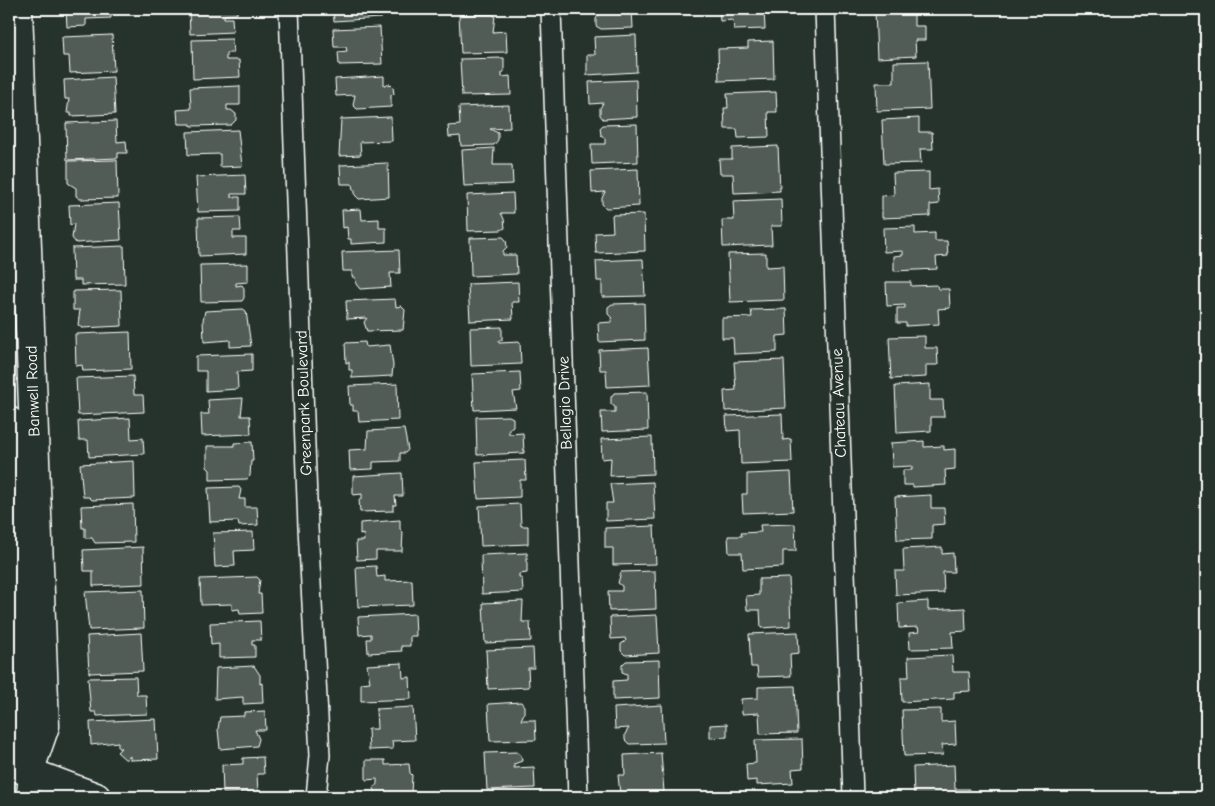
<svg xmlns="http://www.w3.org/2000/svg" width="1215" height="806" font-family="'Comic Neue',sans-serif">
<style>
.building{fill:#515c57;stroke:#fff}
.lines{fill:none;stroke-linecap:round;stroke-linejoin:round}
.street-casing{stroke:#fff;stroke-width:22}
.secondary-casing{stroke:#fff;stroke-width:31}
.street{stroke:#26332d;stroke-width:19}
.secondary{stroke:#26332d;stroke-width:28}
.labels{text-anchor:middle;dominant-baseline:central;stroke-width:5;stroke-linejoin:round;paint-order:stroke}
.street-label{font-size:16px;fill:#fff;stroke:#26332d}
</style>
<rect width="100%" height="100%" fill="#26332d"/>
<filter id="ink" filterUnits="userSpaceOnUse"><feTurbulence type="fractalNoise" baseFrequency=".02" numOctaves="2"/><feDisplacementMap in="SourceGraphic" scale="10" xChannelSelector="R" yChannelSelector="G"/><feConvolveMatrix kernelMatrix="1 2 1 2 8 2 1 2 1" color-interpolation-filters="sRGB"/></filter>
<g filter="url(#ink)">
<g class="building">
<path d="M 66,9 L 111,9 L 111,18 L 86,19 L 86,26 L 67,27 Z"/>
<path d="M 189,9 L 237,9 L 237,14 L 224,15 L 224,18 L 232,18 L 233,32 L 190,34 Z"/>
<path d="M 333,9 L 381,9 L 381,18 L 334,21 Z"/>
<path d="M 586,9 L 632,9 L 633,28 L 601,29 L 596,26 L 596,19 L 599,14 L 586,14 Z"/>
<path d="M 719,9 L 764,9 L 765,29 L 734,30 L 733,20 L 720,21 Z"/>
<path d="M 914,10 L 914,26 L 925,26 L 925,40 L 915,40 L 916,56 L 877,58 L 875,12 Z"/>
<path d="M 492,14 L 495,16 L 493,32 L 506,31 L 507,52 L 461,53 L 459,15 Z"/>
<path d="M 380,27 L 382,64 L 339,65 L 338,52 L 347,51 L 346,47 L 334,47 L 333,29 Z"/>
<path d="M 112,35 L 114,71 L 70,73 L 69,56 L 63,56 L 62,37 Z"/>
<path d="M 636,35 L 637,72 L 587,75 L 587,55 L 595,55 L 594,37 Z"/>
<path d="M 232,39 L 233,53 L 226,53 L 226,60 L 239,60 L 240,77 L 193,79 L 192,40 Z"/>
<path d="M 773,41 L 774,79 L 719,81 L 718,49 L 748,48 L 748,42 Z"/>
<path d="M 504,58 L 504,72 L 502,72 L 502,77 L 510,76 L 511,95 L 462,96 L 460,59 Z"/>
<path d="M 928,61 L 930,109 L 877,111 L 876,83 L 894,83 L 894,62 Z"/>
<path d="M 384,76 L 384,85 L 390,84 L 393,87 L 394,94 L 391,95 L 391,107 L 357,109 L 353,105 L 355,95 L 336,96 L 335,79 Z"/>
<path d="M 113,77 L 115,114 L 71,116 L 71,113 L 67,113 L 69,99 L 65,99 L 64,80 Z"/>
<path d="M 636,80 L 637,117 L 603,119 L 600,115 L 600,108 L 603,103 L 590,104 L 589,82 Z"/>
<path d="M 240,86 L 240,105 L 227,105 L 227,110 L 231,110 L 236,114 L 236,120 L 231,125 L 191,126 L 191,124 L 178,124 L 177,110 L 191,109 L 190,88 Z"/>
<path d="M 776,92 L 777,112 L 768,112 L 769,137 L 738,138 L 737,129 L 725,129 L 724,108 L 728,108 L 727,94 Z"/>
<path d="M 509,105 L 510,128 L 490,129 L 498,133 L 498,140 L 494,145 L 461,146 L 460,136 L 449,137 L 448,126 L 460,125 L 459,107 Z"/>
<path d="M 391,117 L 392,141 L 360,142 L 361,155 L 339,156 L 341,119 Z"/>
<path d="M 919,118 L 919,132 L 932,132 L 933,149 L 920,149 L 921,163 L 884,164 L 882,120 Z"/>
<path d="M 116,121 L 117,142 L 126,141 L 127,153 L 118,153 L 118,158 L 67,160 L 66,123 Z"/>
<path d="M 637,124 L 638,162 L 592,164 L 591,144 L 605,144 L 605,138 L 601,135 L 600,128 L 603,125 Z"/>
<path d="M 238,130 L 242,166 L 220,167 L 220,154 L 188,155 L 187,132 Z"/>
<path d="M 778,146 L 780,191 L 734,193 L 733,174 L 720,174 L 719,159 L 732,159 L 732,148 Z"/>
<path d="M 494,148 L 493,165 L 512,165 L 513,184 L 464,186 L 462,150 Z"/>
<path d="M 117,160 L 118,198 L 80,199 L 76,196 L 76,188 L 68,183 L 68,161 Z"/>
<path d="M 388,163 L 389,197 L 359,199 L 355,195 L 355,190 L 353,190 L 352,184 L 341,184 L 340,165 Z"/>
<path d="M 638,169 L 639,206 L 606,208 L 602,204 L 602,198 L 605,192 L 592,193 L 591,171 Z"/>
<path d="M 929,172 L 929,190 L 938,189 L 939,204 L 930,205 L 930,216 L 882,218 L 882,196 L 894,195 L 893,173 Z"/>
<path d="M 245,175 L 246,194 L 231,194 L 231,197 L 240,197 L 240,211 L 198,212 L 196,177 Z"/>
<path d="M 513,193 L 514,213 L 501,213 L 504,219 L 505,228 L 501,230 L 468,231 L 467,195 Z"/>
<path d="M 781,199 L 782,226 L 771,226 L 772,245 L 723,247 L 722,220 L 734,220 L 733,201 Z"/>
<path d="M 119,203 L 121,240 L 76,243 L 72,238 L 74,224 L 70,225 L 69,205 Z"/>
<path d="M 361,209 L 362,220 L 379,219 L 379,228 L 386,228 L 386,242 L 351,244 L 351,239 L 348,239 L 347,227 L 343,228 L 342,210 Z"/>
<path d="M 644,214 L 645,251 L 596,253 L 595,233 L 613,232 L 612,215 Z"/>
<path d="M 240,217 L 241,231 L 233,231 L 233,238 L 246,238 L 246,254 L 199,256 L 198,218 Z"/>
<path d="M 915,227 L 915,234 L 935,233 L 935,241 L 947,241 L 948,256 L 936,257 L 937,269 L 894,271 L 894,256 L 903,255 L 903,251 L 884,252 L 883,228 Z"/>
<path d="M 503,237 L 506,240 L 507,247 L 503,251 L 503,255 L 516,255 L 517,274 L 471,276 L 470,238 Z"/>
<path d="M 124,246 L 125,284 L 81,285 L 81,280 L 73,280 L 72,248 Z"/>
<path d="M 399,250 L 400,273 L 390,273 L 391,287 L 360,289 L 356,284 L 355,277 L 352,277 L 352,271 L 343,271 L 342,252 Z"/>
<path d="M 766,253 L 766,267 L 783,266 L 784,300 L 730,302 L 728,254 Z"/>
<path d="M 643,259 L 645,296 L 602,297 L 602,281 L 597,281 L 596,261 Z"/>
<path d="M 248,264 L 248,282 L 236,283 L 236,286 L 242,285 L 244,288 L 244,298 L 242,301 L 201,302 L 200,265 Z"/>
<path d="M 518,282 L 519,302 L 512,302 L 513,319 L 470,321 L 468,284 Z"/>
<path d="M 886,282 L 911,282 L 911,286 L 937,285 L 938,289 L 949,289 L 950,308 L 938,309 L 939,324 L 906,326 L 906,323 L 897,323 L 897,308 L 905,308 L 905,305 L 887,306 Z"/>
<path d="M 121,290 L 122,326 L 82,328 L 78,325 L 80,310 L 73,310 L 73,291 Z"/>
<path d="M 395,299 L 396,307 L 401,306 L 405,310 L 403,330 L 367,331 L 364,322 L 367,318 L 347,319 L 346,301 Z"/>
<path d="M 644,303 L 645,340 L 599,342 L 598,323 L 612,322 L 612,318 L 608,314 L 608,307 L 612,304 Z"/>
<path d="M 243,309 L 246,311 L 251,346 L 230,347 L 230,340 L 204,342 L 203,320 L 205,311 Z"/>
<path d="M 786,309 L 787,335 L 777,336 L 777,352 L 734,354 L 733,338 L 722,338 L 722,318 L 752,317 L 751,310 Z"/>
<path d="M 502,327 L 502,340 L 499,340 L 499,343 L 520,342 L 521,364 L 471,366 L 470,328 Z"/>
<path d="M 130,332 L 131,369 L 83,371 L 82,365 L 76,366 L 75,334 Z"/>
<path d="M 925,336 L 925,348 L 937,348 L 938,365 L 926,365 L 926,377 L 891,379 L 889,337 Z"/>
<path d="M 365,342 L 366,347 L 390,345 L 393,365 L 392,376 L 352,378 L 352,370 L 349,370 L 349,362 L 346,363 L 345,343 Z"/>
<path d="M 648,348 L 650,385 L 607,387 L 606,370 L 600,370 L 599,350 Z"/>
<path d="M 252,354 L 252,371 L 237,372 L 238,389 L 206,391 L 206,371 L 196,371 L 196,356 Z"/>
<path d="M 784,360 L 786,408 L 725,411 L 724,391 L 736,390 L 734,362 Z"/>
<path d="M 520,372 L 521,391 L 513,392 L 516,408 L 474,410 L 472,374 Z"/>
<path d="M 133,376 L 134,395 L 143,395 L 144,412 L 78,415 L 76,378 Z"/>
<path d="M 397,384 L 398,420 L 359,422 L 358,411 L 353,411 L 353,405 L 350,405 L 349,386 Z"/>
<path d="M 930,384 L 930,400 L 943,400 L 944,417 L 931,417 L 931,431 L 897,433 L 895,386 Z"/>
<path d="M 647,392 L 648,430 L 602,432 L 601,412 L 615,412 L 615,407 L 611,404 L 611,397 L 614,393 Z"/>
<path d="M 243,398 L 241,416 L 250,416 L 251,434 L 202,436 L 201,414 L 209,414 L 208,400 Z"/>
<path d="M 782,414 L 783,440 L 791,439 L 792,462 L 741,464 L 740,430 L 727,431 L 726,416 Z"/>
<path d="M 509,416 L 513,418 L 513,426 L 509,429 L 509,434 L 523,433 L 524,453 L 477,455 L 476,417 Z"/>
<path d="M 130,418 L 131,439 L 143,438 L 144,454 L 89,457 L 88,440 L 79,440 L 78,421 Z"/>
<path d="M 404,429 L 408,450 L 405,453 L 400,453 L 400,461 L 373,462 L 373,469 L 350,470 L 349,450 L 367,449 L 368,431 Z"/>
<path d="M 652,437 L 653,474 L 610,476 L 611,458 L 602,459 L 601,439 Z"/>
<path d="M 924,441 L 924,447 L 944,446 L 944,450 L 955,449 L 955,469 L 945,470 L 946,485 L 913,487 L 913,485 L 903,485 L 903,470 L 912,470 L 912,466 L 892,467 L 891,443 Z"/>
<path d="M 252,442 L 253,461 L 251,461 L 250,476 L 247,479 L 210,480 L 210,470 L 207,467 L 207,446 L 234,446 L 234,443 Z"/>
<path d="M 525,460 L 526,480 L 520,480 L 520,497 L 478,499 L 476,462 Z"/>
<path d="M 134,461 L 135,498 L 92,500 L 89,497 L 83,497 L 80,464 Z"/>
<path d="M 791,472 L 793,511 L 743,513 L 742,494 L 747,494 L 747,474 Z"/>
<path d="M 402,473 L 403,496 L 395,496 L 396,505 L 393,505 L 393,511 L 360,512 L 359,499 L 362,499 L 362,494 L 353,495 L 353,476 Z"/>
<path d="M 653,482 L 655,519 L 606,521 L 606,503 L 613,503 L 610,484 Z"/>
<path d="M 239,487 L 241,490 L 239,499 L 245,499 L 245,507 L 257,507 L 258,525 L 239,526 L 238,521 L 210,522 L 208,488 Z"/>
<path d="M 931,495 L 931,508 L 944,508 L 945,524 L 932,525 L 932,539 L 897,540 L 895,497 Z"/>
<path d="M 133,504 L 134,542 L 95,543 L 92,538 L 85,538 L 85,528 L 82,528 L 81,506 Z"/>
<path d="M 520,504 L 521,526 L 528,526 L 528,544 L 481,546 L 479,506 Z"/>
<path d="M 400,520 L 400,529 L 403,532 L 402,551 L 376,551 L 376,559 L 357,560 L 356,541 L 364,541 L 363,534 L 360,535 L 360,523 Z"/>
<path d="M 795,524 L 796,551 L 783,551 L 783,567 L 743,569 L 742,553 L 729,553 L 728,536 L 742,536 L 741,533 L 761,532 L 760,525 Z"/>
<path d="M 654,526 L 656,564 L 613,565 L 613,548 L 605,548 L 605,528 Z"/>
<path d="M 253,532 L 254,550 L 234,551 L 235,566 L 215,567 L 213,533 Z"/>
<path d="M 143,547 L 144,584 L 93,586 L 93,571 L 84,571 L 83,550 Z"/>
<path d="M 942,547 L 942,554 L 953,553 L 954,572 L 943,572 L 944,593 L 896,595 L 895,571 L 904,571 L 903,549 Z"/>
<path d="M 527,553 L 527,573 L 519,574 L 519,578 L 522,578 L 523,592 L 482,594 L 481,555 Z"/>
<path d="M 376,566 L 377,577 L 385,576 L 385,581 L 412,580 L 413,605 L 358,607 L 356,567 Z"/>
<path d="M 655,571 L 656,609 L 609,611 L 608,591 L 622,591 L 622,586 L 618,583 L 621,572 Z"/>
<path d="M 257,577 L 260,580 L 258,594 L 261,594 L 262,613 L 240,614 L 239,609 L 232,610 L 232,604 L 201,605 L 200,579 Z"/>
<path d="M 789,578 L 791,626 L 761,628 L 760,610 L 747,610 L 746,596 L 759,595 L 759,579 Z"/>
<path d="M 143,590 L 144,628 L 89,630 L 85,592 Z"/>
<path d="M 523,601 L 522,622 L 530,622 L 531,641 L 485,643 L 483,603 Z"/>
<path d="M 928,601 L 928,610 L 965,608 L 966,631 L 952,632 L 953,648 L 910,649 L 909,633 L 919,632 L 918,627 L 899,628 L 898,603 Z"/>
<path d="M 415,614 L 416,636 L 410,636 L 410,646 L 401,646 L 402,651 L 368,653 L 367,639 L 371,639 L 371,634 L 359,635 L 358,617 Z"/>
<path d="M 657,615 L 659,653 L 625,655 L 621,651 L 621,644 L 626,641 L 625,638 L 611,639 L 610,617 Z"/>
<path d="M 260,621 L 261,640 L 252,640 L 252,645 L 255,645 L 255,657 L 219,658 L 219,644 L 211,645 L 210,623 Z"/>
<path d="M 798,632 L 799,653 L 790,654 L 791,676 L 758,677 L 757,667 L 751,667 L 749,634 Z"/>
<path d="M 141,633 L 143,671 L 89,673 L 87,636 Z"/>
<path d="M 533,648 L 534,668 L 528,668 L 529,687 L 488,689 L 486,650 Z"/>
<path d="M 952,655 L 953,672 L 969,672 L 970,691 L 954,692 L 954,699 L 902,702 L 901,677 L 909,677 L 908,657 Z"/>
<path d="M 659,660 L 660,698 L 613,700 L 613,681 L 627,680 L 627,674 L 622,672 L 622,665 L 626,661 Z"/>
<path d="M 402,663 L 403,678 L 410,677 L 411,699 L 361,701 L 361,683 L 370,682 L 367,665 Z"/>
<path d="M 254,666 L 260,675 L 260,684 L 262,683 L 263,703 L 243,704 L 243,697 L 215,699 L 216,668 Z"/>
<path d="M 136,677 L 137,695 L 146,695 L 147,714 L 97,716 L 96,712 L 91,712 L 88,678 Z"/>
<path d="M 795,686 L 797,733 L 760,734 L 759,713 L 742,714 L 741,699 L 758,698 L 758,687 Z"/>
<path d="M 521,702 L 524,706 L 524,713 L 521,720 L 535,720 L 536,740 L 490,741 L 488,704 Z"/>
<path d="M 662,705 L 664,743 L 629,744 L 625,740 L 625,734 L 629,728 L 615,729 L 614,708 Z"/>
<path d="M 413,707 L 415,740 L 392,741 L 393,749 L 369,750 L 368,729 L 377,729 L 376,709 Z"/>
<path d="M 941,709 L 941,722 L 955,721 L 956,744 L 942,745 L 943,755 L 904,756 L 902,710 Z"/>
<path d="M 265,711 L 266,730 L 255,730 L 259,739 L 257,746 L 220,749 L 218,729 L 220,717 L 244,716 L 244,712 Z"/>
<path d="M 156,719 L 158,759 L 130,760 L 130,756 L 126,760 L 117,752 L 121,748 L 118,748 L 118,742 L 91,745 L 90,722 Z"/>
<path d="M 727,724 L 727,737 L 710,738 L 710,725 Z"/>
<path d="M 802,739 L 803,768 L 792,769 L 793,783 L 757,785 L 757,780 L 747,781 L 746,764 L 756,763 L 755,740 Z"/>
<path d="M 517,752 L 521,755 L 522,761 L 514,764 L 514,768 L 534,767 L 535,788 L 487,790 L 485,753 Z"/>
<path d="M 661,753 L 664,792 L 620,794 L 618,775 L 625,775 L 624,755 Z"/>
<path d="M 263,757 L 264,774 L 257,774 L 258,792 L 223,793 L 222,765 L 243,764 L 243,758 Z"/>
<path d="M 366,760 L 385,760 L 385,765 L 409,764 L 410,773 L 412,775 L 411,794 L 376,795 L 374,788 L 377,784 L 377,779 L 366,780 Z"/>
<path d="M 954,765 L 955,789 L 969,789 L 969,797 L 914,797 L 913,767 Z"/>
<path d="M 802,793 L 802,797 L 743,797 L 743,795 Z"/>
</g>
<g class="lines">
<defs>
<g id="street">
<path d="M 289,9 L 308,527 L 320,755 L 316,797"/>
<path d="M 551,9 L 578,797"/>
<path d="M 825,9 L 853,797"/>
<path d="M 26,797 L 29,772"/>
</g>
<g id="secondary">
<path d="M 18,9 L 45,726 L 29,772"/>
<path d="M 9,421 L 18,738 L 29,772"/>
<path d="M 13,766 L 96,797"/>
</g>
</defs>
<use href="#street" class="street-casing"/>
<use href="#secondary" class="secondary-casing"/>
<use href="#street" class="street"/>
<use href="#secondary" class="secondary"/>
</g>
</g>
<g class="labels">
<g class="street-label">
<text transform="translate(33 391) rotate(-92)">Banwell Road</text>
<text transform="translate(304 403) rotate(-92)">Greenpark Boulevard</text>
<text transform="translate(565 403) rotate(-92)">Bellagio Drive</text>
<text transform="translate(839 403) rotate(-92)">Chateau Avenue</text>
</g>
</g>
<rect width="1215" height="806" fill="none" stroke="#26332d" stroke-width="30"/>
<rect x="15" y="15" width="1185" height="776" fill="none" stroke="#fff" stroke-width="2" filter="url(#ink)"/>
</svg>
